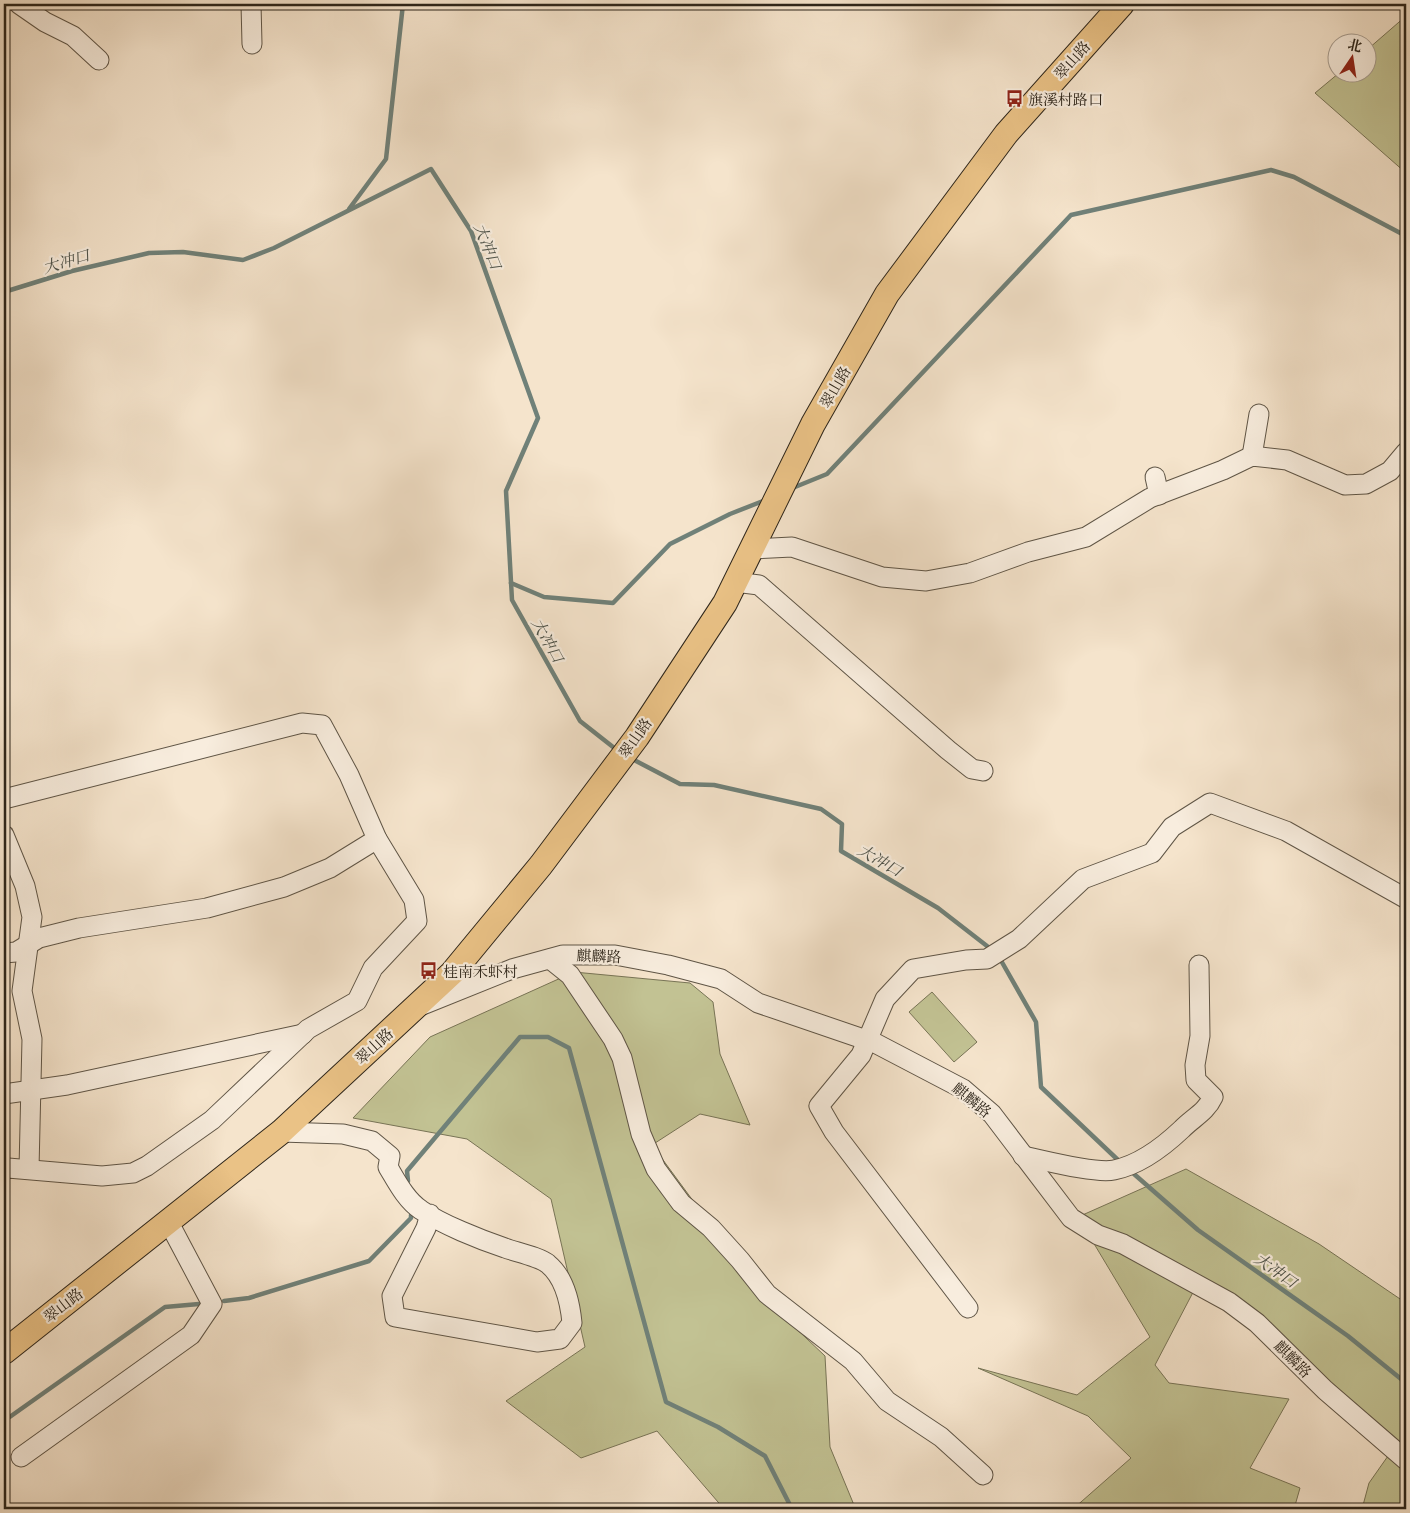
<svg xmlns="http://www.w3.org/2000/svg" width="1410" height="1513" font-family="'Libre Caslon Text','Noto Serif SC',serif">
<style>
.green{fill:#c2c293;stroke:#787456}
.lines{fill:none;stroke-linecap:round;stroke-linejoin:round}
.stream{stroke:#708179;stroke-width:4.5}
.minor-casing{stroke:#5f5546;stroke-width:21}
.major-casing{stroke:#2d251a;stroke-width:26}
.minor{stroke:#f8edde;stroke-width:19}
.major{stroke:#eac286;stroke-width:24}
.labels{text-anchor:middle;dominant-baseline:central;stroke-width:4.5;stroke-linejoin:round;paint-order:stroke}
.street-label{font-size:15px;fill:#2d251a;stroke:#f8edde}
.poi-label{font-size:15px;fill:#2d251a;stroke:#f8edde;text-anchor:start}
.water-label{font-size:16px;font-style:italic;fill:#4e534a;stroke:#f8edde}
</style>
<rect width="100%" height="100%" fill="#f5e4cc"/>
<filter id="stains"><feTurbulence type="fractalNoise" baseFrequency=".004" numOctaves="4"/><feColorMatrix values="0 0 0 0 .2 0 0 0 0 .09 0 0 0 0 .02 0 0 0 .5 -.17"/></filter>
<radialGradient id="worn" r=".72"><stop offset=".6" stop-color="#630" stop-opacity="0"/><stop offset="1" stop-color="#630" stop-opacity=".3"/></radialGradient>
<g class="green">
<path d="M 1406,16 L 1406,173 L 1315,93 L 1339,73 L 1368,72 L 1368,49 Z"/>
<path d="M 574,972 L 690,983 L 713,1002 L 720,1054 L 750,1125 L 700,1114 L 652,1145 L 766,1300 L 825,1356 L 830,1447 L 854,1505 L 862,1509 L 724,1509 L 657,1431 L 581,1458 L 506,1401 L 585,1347 L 551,1199 L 467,1139 L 353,1118 L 430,1037 Z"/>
<path d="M 932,992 L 977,1042 L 954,1062 L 909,1012 Z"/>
<path d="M 1186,1169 L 1319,1244 L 1406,1303 L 1406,1509 L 1362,1509 L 1369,1483 L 1395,1446 L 1201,1277 L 1155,1365 L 1169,1383 L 1289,1399 L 1250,1468 L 1300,1488 L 1294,1509 L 1073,1509 L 1131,1458 L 1088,1416 L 978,1368 L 1077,1395 L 1150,1337 L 1078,1217 Z"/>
</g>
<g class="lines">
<g class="stream">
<path d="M 349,209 L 386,159 L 403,4"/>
<path d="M 4,292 L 72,271 L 149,253 L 183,252 L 243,260 L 274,248 L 431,169 L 471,231 L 538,418 L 506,491 L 512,600 L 580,721 L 613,747"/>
<path d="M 795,487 L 827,474 L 1071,215 L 1271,170 L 1294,177 L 1406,236"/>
<path d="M 511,583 L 544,597 L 613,603 L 670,544 L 730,514 L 763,501"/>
<path d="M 636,761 L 680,784 L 714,785 L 821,809 L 842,824 L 841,851 L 938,908 L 987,946"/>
<path d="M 999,957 L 1036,1022 L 1041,1087 L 1118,1160"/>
<path d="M 1134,1174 L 1198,1230 L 1348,1336 L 1406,1383"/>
<path d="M 408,1181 L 407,1171 L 520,1037 L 548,1037 L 569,1048 L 666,1402 L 718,1427 L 765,1456 L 792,1509"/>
<path d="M 224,1301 L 249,1298 L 369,1261 L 411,1218 L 411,1215"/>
<path d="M 4,1421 L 165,1307 L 199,1304"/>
</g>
<defs>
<g id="minor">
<path d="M 19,4 L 45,22 L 73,36 L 99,60"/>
<path d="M 251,4 L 252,44"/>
<path d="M 1252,456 L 1259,414"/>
<path d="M 1155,477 L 1159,495"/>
<path d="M 752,549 L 792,547 L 882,577 L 926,581 L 970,573 L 1028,552 L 1086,537 L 1150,498 L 1223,470 L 1252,456 L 1287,460 L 1345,485 L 1366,484 L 1390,471 L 1406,452"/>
<path d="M 735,582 L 759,585 L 948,750 L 972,769 L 983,771"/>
<path d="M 4,799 L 302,723 L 322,725 L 349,775 L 377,839 L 414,900 L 417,921 L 373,968 L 357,1001 L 308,1029 L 212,1120 L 147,1166 L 133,1173 L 102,1176 L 8,1168 L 4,1170"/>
<path d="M 4,835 L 25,886 L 32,917 L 22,991 L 32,1039 L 29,1169"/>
<path d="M 4,953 L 16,952 L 39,938 L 79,928 L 207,908 L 284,887 L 330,868 L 377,839"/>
<path d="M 550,959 L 570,975 L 613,1039 L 622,1058 L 641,1134 L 656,1169 L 681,1203 L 711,1228 L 740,1260 L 767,1294 L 853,1361 L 887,1401 L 941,1437 L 983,1475"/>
<path d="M 420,1006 L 512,969 L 563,955 L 615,955 L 668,965 L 721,979 L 758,1003 L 875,1043 L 963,1089 L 992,1114 L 1071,1218 L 1098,1235 L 1123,1244 L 1229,1302 L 1257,1323 L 1325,1390 L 1406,1460"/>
<path d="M 4,1094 L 67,1085 L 303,1034"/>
<path d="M 281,1132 L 343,1134 L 372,1141 L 390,1156 L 388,1167 C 397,1182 406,1200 421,1210 C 441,1224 481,1240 505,1248 C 516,1252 540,1257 548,1264 C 565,1278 570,1302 572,1323 L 560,1339 L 537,1342 L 395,1317 L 392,1296 L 426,1228 L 430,1214"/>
<path d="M 1023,1156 C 1043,1160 1095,1174 1114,1170 C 1139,1165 1163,1147 1182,1129 C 1194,1117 1206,1112 1213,1097 L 1196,1080 L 1195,1065 L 1200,1036 L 1199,965"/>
<path d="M 968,1308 L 834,1132 L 819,1106 L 861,1055 L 885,999 L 913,969 L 966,960 L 987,959 L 1019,939 L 1083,879 L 1152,853 L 1172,827 L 1210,803 L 1286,831 L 1405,898"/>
<path d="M 21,1457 L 191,1335 L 212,1304 L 168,1221"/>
</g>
<path id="major" d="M 4,1352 L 281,1132 L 452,973 L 541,865 L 637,737 L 725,603 L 813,424 L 887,294 L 1006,134 L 1122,4"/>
</defs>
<use href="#minor" class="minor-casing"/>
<use href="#major" class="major-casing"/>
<use href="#minor" class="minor"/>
<use href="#major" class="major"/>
</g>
<defs>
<symbol id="bus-bare" viewBox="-9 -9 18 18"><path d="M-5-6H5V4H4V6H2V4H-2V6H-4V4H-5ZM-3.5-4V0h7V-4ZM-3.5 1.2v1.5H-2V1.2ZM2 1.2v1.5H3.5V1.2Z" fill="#8f2418" stroke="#f8edde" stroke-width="2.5" paint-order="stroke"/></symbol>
</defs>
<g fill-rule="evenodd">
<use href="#bus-bare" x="1002" y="86" width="25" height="25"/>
<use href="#bus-bare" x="416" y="958" width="25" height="25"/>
</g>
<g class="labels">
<g class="street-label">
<text transform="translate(1072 60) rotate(-48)">翠山路</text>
<text transform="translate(835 387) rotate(-60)">翠山路</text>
<text transform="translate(635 738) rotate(-55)">翠山路</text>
<text transform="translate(599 956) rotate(2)">麒麟路</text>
<text transform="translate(374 1046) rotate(-43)">翠山路</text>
<text transform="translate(972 1100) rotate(39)">麒麟路</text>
<text transform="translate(63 1305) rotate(-38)">翠山路</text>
<text transform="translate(1293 1359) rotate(45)">麒麟路</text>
</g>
<g class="poi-label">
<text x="1028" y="99">旗溪村路口</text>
<text x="443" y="971">桂南禾虾村</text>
</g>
<g class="water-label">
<text transform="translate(488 246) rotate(68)">大冲口</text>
<text transform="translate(66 261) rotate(-16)">大冲口</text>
<text transform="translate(548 640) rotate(61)">大冲口</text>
<text transform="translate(880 860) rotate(30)">大冲口</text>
<text transform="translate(1276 1270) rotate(35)">大冲口</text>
</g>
</g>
<rect width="1410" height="1513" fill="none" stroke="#f5e4cc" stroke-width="20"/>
<rect x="5" y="5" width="1400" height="1503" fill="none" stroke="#2d251a" stroke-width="2.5"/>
<rect x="10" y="10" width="1390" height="1493" fill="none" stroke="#2d251a"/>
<g transform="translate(1352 58) rotate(13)"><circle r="24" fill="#f8edde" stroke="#a79d90"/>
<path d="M0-4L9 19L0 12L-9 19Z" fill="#8f2418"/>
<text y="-8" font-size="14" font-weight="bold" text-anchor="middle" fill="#2d251a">北</text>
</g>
<rect width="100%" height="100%" filter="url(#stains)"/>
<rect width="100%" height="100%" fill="url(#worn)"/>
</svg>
